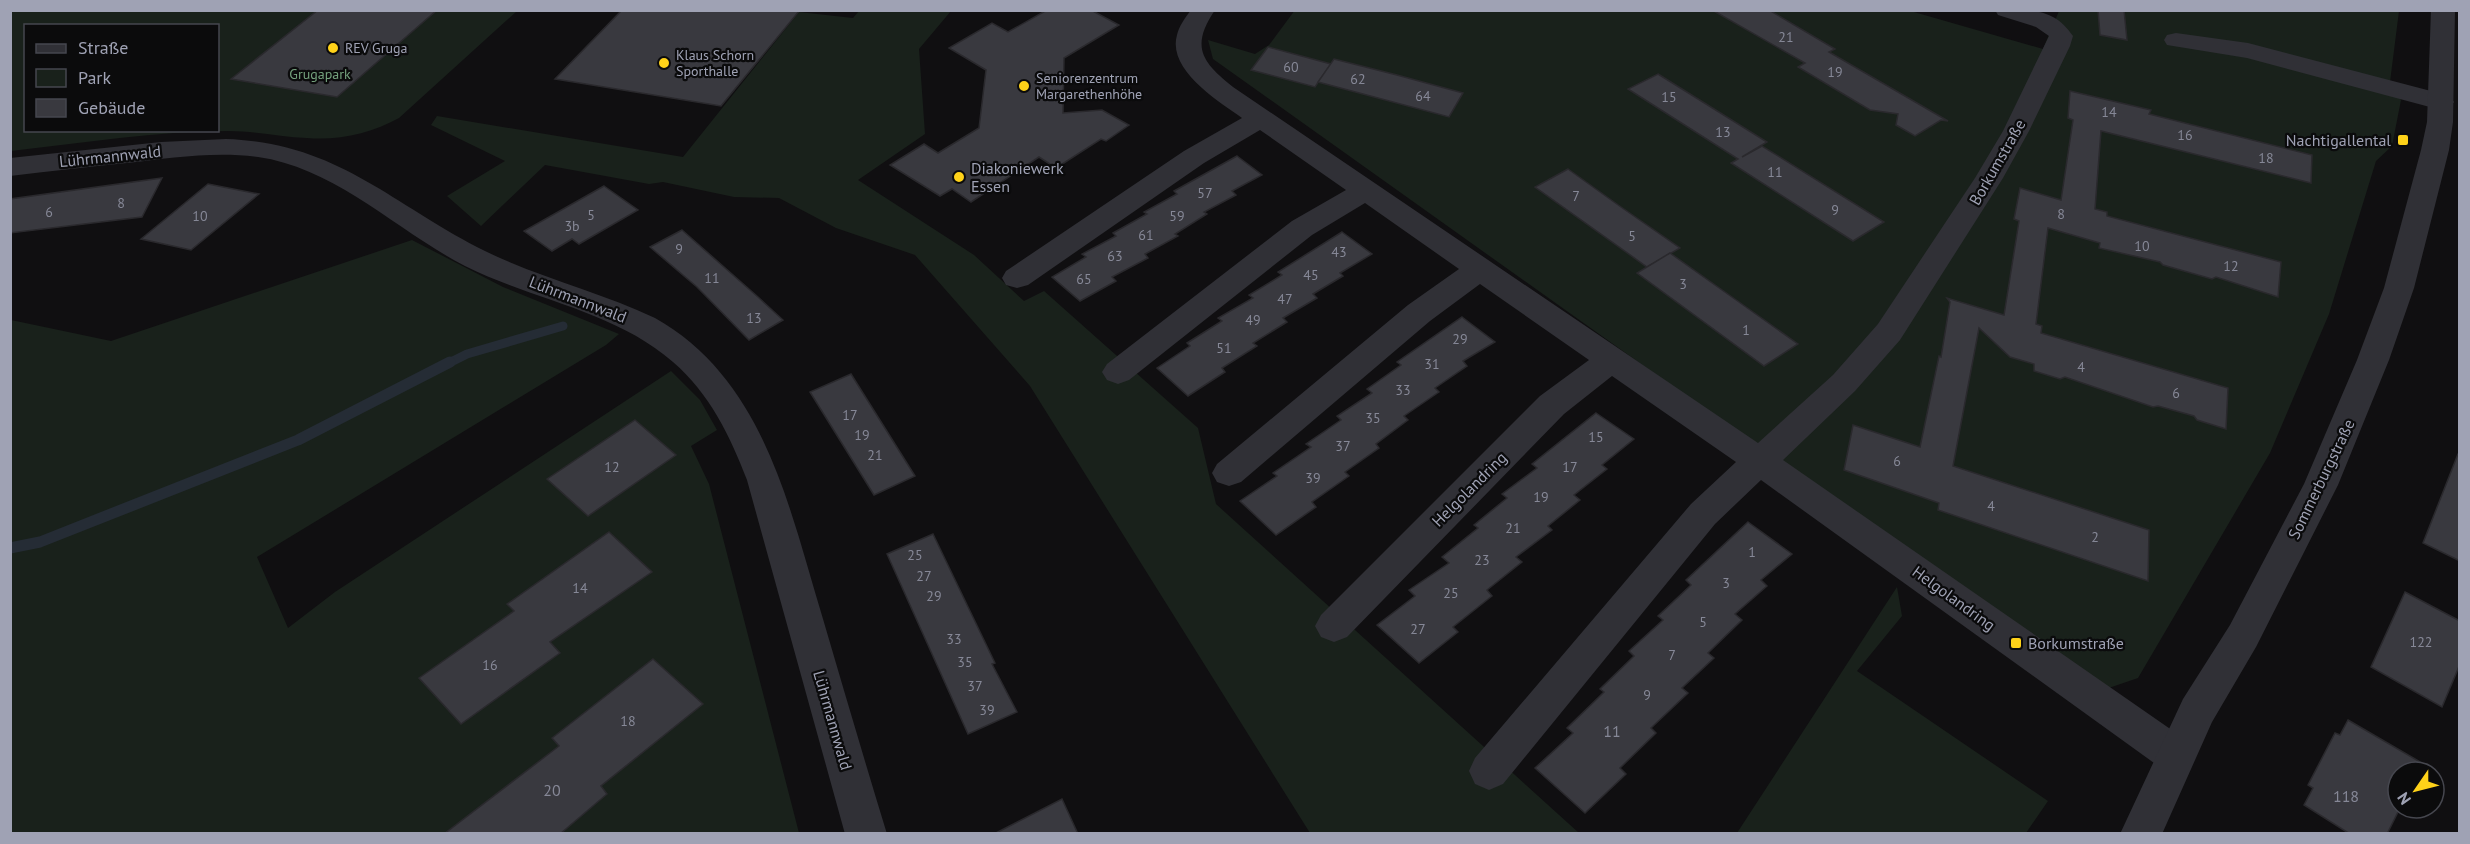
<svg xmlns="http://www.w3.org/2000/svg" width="2470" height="844" font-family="'PT Sans',sans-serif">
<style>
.green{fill:#19211b;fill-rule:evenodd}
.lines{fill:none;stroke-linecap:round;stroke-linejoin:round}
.stream-far1{stroke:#252c35;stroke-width:9}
.stream{stroke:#252c35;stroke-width:11}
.building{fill:#39393f;stroke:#2a292d;stroke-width:1.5}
.minor{fill:#303036;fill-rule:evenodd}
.tertiary{fill:#303036;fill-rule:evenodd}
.poi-dot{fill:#ffd219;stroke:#0b0b0c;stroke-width:2}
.labels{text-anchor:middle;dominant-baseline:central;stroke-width:4.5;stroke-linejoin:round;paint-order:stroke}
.number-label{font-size:14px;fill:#868897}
.far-poi-label{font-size:14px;fill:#9fa2b4;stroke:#0b0b0c;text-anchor:start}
.far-park-label{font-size:14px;fill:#74a17d;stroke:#0b0b0c}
.poi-label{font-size:16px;fill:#9fa2b4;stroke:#0b0b0c;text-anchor:start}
.street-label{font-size:16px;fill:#9fa2b4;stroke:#0b0b0c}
.near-number-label{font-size:16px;fill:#868897}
</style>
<rect width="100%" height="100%" fill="#100f11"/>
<g class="green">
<path d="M 1295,10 L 1907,10 L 2043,49 L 2059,11 L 2399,11 L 2390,82 L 2401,100 L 2392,146 L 2376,161 L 2329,314 L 2270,453 L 2138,678 L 2100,691 L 1213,59 L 1208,40 L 1255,54 L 1269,45 Z"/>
<path d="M 10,11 L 517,11 L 399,118 C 372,133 338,141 307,138 C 281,137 255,131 229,131 C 156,131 83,143 11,151 ZM 26,26 L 218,26 L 218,130 L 26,130 Z"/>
<path d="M 859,11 L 951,11 L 919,49 L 925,134 L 858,180 L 974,255 L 1024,301 L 1044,291 L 1198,428 L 1216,504 L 1579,833 L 1310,833 L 1030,386 L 915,255 L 836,228 L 779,198 L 734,197 L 663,182 L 649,184 L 545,165 L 481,226 L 447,196 L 505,161 L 431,125 L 437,116 L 683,157 L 799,12 L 853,18 Z"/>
<path d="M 412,240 L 503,287 L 619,334 L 606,345 L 257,557 L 288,628 L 335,592 L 671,371 L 700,400 L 717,430 L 691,446 L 709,484 L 799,833 L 11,834 L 11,320 L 111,341 Z"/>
<path d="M 1897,587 L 1902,616 L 1857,671 L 2048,801 L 2026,833 L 1737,833 Z"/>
</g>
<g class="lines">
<path class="stream-far1" d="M 447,364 L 467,354 L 563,326"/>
<path class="stream" d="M 10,548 L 40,542 L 298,440 L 450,362"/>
</g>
<g class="building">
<path d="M 318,10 L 437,10 L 337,97 L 231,79 Z"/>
<path d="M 622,10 L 800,10 L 721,106 L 555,79 Z"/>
<path d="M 1047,10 L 1091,10 L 1119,25 L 1064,58 L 1063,113 L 1102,110 L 1129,125 L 1106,141 L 1101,139 L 1056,168 L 1039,157 L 971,202 L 952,189 L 940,196 L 890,165 L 924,144 L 938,153 L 979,128 L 986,70 L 949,48 L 992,23 L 1008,32 Z"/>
<path d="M 1712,10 L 1769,10 L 1835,49 L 1829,52 L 1948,121 L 1941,120 L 1915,136 L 1896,125 L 1898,114 L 1870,110 L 1798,67 L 1805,63 Z"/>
<path d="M 2098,10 L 2124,10 L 2127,40 L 2100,35 Z"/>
<path d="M 1268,47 L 1331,64 L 1315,87 L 1251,70 Z"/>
<path d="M 1334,59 L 1397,75 L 1463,93 L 1449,117 L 1318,82 Z"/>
<path d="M 1658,74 L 1767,142 L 1742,157 L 1762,146 L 1884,222 L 1853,241 L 1731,163 L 1738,159 L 1628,89 Z"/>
<path d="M 2070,91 L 2151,110 L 2149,114 L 2312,155 L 2311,183 L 2101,131 L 2095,209 L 2107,212 L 2107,216 L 2281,262 L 2278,297 L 2216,277 L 2212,279 L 2163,265 L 2160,262 L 2099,248 L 2100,243 L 2048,228 L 2036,324 L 2042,326 L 2041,333 L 2228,388 L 2226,429 L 2197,420 L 2194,416 L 2158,406 L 2153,407 L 2065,377 L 2060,379 L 2034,371 L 2034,364 L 2010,357 L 1979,328 L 1953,466 L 2149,530 L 2148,581 L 1938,510 L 1939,503 L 1844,470 L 1853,425 L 1920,447 L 1939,356 L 1941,357 L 1950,302 L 1947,298 L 2004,315 L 2019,221 L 2014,219 L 2020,188 L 2061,200 L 2073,120 L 2068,118 Z"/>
<path d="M 1237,156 L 1262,175 L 1232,191 L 1236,195 L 1204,212 L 1207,214 L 1175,234 L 1178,236 L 1145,254 L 1148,258 L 1112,277 L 1116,281 L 1080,301 L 1052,277 L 1086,257 L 1082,254 L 1116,236 L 1113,233 L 1147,214 L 1144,212 L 1177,194 L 1174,191 Z"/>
<path d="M 1568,169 L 1621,207 L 1680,248 L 1647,267 L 1535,187 Z"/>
<path d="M 162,178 L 142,217 L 10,233 L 10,199 Z"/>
<path d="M 208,184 L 259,194 L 191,250 L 141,239 Z"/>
<path d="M 604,186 L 638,210 L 579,244 L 572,239 L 552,251 L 524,231 Z"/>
<path d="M 682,230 L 758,297 L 783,320 L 749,340 L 697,287 L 650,247 Z"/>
<path d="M 1342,232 L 1372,254 L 1340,273 L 1343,276 L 1313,294 L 1317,298 L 1283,318 L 1287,322 L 1253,343 L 1257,346 L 1222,368 L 1225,372 L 1188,396 L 1157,368 L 1190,346 L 1187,343 L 1222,321 L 1218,318 L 1253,298 L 1249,295 L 1282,275 L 1278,272 Z"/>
<path d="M 1670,253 L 1739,302 L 1798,344 L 1764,366 L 1637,273 Z"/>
<path d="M 1462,317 L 1495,342 L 1463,361 L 1467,366 L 1435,388 L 1439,392 L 1404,416 L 1408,420 L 1376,444 L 1379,448 L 1345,472 L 1349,476 L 1312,502 L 1316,507 L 1276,535 L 1240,501 L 1277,476 L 1273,473 L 1311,447 L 1306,444 L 1341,420 L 1337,416 L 1372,393 L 1367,389 L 1401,365 L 1397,362 Z"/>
<path d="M 851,374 L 915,476 L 874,495 L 810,392 Z"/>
<path d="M 1596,413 L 1634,439 L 1602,465 L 1607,469 L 1574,495 L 1580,500 L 1548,526 L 1552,530 L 1516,557 L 1522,562 L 1487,590 L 1492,596 L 1453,627 L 1458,632 L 1419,663 L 1377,625 L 1415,596 L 1409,590 L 1449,563 L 1442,557 L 1478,528 L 1474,525 L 1507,498 L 1502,494 L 1537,468 L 1532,464 Z"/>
<path d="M 635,420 L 676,455 L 588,516 L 547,479 Z"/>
<path d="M 2458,454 L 2460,454 L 2460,561 L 2423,543 Z"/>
<path d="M 1748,522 L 1792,554 L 1761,580 L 1767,586 L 1735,614 L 1742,620 L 1708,653 L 1714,658 L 1682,688 L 1688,693 L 1651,728 L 1656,733 L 1620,768 L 1626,774 L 1585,813 L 1535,768 L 1573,733 L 1567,728 L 1604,692 L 1600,689 L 1634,656 L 1629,651 L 1663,620 L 1658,616 L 1691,585 L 1686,580 Z"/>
<path d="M 609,532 L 652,572 L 550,642 L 560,653 L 461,724 L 419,678 L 514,611 L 507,604 Z"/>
<path d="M 933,534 L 995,663 L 992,664 L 1017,712 L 968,734 L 887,554 Z"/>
<path d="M 2405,592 L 2460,621 L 2460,664 L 2442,707 L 2371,667 Z"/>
<path d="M 653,659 L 703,704 L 601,786 L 607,794 L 560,834 L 444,834 L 559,746 L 552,738 Z"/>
<path d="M 2348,720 L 2422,763 L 2417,772 L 2398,772 L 2400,808 L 2387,834 L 2350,834 L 2304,805 L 2313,788 L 2308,785 L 2335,733 L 2340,735 Z"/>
<path d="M 1062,799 L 1078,834 L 994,834 Z"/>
</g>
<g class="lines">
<g class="minor">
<path d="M 1191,10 L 1215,10 C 1190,47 1202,62 1233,87 L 1758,443 L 1833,375 L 1878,324 L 1975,178 L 2003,131 L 2049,36 L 2036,27 L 1998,15 L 1995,10 C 2028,10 2053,6 2073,36 L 2070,46 L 2029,131 L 2003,178 L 1900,340 L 1855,391 L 1783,460 L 2189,742 L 2195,755 L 2189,768 L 2175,773 L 2161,768 L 1761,480 L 1715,524 L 1503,784 L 1489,790 L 1475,784 L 1469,771 L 1475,758 L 1691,504 L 1736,462 L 1612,376 L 1564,414 L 1347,637 L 1334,642 L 1321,637 L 1315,626 L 1321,615 L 1540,396 L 1589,360 L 1480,284 L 1430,321 L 1241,482 L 1229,486 L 1217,482 L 1212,473 L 1217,464 L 1408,305 L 1459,269 L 1365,203 L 1312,235 L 1129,380 L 1118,384 L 1107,380 L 1102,372 L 1107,364 L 1292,221 L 1346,190 L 1260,130 L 1204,163 L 1028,285 L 1017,288 L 1006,285 L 1002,278 L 1006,271 L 1184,151 L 1242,118 C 1218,101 1167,70 1177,35 C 1179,26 1185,18 1191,10 Z"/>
<path d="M 2176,33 L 2248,43 L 2450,96 L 2454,102 L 2450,108 L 2441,110 L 2247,58 L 2167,45 L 2164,40 L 2167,35 Z"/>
<path d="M 226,139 C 339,143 392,205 485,251 C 540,278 600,292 655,318 C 765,380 789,508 823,619 C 844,691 865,762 887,834 L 845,834 L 747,480 C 730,436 710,394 673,362 C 615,311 533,300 465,266 C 397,231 336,168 258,157 C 215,151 170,158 127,163 C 88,167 49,171 10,176 L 10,158 L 161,142 Z"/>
</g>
<path class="tertiary" d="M 2431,10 L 2455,10 L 2453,122 L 2449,150 L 2414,288 L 2389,360 L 2338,485 L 2256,647 L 2212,722 L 2162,834 L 2120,834 L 2183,699 L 2230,625 L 2304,484 L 2357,360 L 2384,288 L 2421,150 L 2427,122 Z"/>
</g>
<g class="poi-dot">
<circle cx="333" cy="48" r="6"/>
<circle cx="664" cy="63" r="6"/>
<circle cx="1024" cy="86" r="6"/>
<rect x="2397" y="134" width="12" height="12" rx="3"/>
<circle cx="959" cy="177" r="6"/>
<rect x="2010" y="637" width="12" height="12" rx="3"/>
</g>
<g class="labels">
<g class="number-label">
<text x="1786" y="37">21</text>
<text x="1291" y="67">60</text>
<text x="1835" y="72">19</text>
<text x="1358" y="79">62</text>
<text x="1423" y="96">64</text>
<text x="1669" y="97">15</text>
<text x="2109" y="112">14</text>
<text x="1723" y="132">13</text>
<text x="2185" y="135">16</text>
<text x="2266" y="158">18</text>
<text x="1775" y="172">11</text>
<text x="1205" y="193">57</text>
<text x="1576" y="196">7</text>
<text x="121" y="203">8</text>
<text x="1835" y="210">9</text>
<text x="49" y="212">6</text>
<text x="2061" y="214">8</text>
<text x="591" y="215">5</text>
<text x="200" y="216">10</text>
<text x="1177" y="216">59</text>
<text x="572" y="226">3b</text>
<text x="1146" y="235">61</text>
<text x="1632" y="236">5</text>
<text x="2142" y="246">10</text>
<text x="679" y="249">9</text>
<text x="1339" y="252">43</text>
<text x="1115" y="256">63</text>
<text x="2231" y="266">12</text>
<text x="1311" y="275">45</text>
<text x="712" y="278">11</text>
<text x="1084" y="279">65</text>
<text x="1683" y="284">3</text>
<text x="1285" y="299">47</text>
<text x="754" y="318">13</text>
<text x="1253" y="320">49</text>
<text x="1746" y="330">1</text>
<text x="1460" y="339">29</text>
<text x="1224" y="348">51</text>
<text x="1432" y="364">31</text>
<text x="2081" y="367">4</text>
<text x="1403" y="390">33</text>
<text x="2176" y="393">6</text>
<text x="850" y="415">17</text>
<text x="1373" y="418">35</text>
<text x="862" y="435">19</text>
<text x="1596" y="437">15</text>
<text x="1343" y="446">37</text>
<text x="875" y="455">21</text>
<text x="1897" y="461">6</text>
<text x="612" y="467">12</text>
<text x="1570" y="467">17</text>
<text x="1313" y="478">39</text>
<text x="1541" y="497">19</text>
<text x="1991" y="506">4</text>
<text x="1513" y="528">21</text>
<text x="2095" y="537">2</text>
<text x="1752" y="552">1</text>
<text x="915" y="555">25</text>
<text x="1482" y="560">23</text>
<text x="924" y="576">27</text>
<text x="1726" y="583">3</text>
<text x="580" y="588">14</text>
<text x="1451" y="593">25</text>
<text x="934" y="596">29</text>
<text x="1703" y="622">5</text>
<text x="1418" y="629">27</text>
<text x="954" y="639">33</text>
<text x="2421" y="642">122</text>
<text x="1672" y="655">7</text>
<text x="965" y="662">35</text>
<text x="490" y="665">16</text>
<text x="975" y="686">37</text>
<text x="1647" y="695">9</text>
<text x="987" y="710">39</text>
<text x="628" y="721">18</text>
</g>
<g class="far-poi-label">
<text x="345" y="48">REV Gruga</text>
<text x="676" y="55">Klaus Schorn<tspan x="676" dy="16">Sporthalle</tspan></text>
<text x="1036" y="78">Seniorenzentrum<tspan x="1036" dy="16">Margarethenhöhe</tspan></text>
</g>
<g class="far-park-label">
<text x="320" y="74">Grugapark</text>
</g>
<g class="poi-label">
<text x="2391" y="140" text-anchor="end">Nachtigallental</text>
<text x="971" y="168">Diakoniewerk<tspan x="971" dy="18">Essen</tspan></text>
<text x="2028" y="643">Borkumstraße</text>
</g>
<g class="street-label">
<text transform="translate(110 156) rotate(-6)">Lührmannwald</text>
<text transform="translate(1997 162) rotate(-60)">Borkumstraße</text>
<text transform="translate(578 299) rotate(21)">Lührmannwald</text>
<text transform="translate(2321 479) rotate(-64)">Sommerburgstraße</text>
<text transform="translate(1469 489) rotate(-45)">Helgolandring</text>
<text transform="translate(1954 598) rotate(36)">Helgolandring</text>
<text transform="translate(833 720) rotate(74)">Lührmannwald</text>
</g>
<g class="near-number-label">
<text x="1612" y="731">11</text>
<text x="552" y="790">20</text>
<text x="2346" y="796">118</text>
</g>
</g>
<rect width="2470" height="844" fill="none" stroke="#9fa2b4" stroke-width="24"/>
<rect x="24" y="24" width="195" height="108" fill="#0b0b0c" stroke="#46474f" stroke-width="1.5"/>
<rect x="36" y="44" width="30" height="9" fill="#303036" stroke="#46474f" stroke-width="1.5"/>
<text x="78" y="54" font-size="18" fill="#9fa2b4">Straße</text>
<rect x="36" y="69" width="30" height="18" fill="#19211b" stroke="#46474f" stroke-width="1.5"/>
<text x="78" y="84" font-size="18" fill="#9fa2b4">Park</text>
<rect x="36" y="99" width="30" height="18" fill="#39393f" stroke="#46474f" stroke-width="1.5"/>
<text x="78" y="114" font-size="18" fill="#9fa2b4">Gebäude</text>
<g transform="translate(2416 790) rotate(235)"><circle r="28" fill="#0b0b0c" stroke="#46474f" stroke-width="1.5"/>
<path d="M0-4.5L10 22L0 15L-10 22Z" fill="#ffd219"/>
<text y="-9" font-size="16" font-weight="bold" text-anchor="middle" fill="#9fa2b4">N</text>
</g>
</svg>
